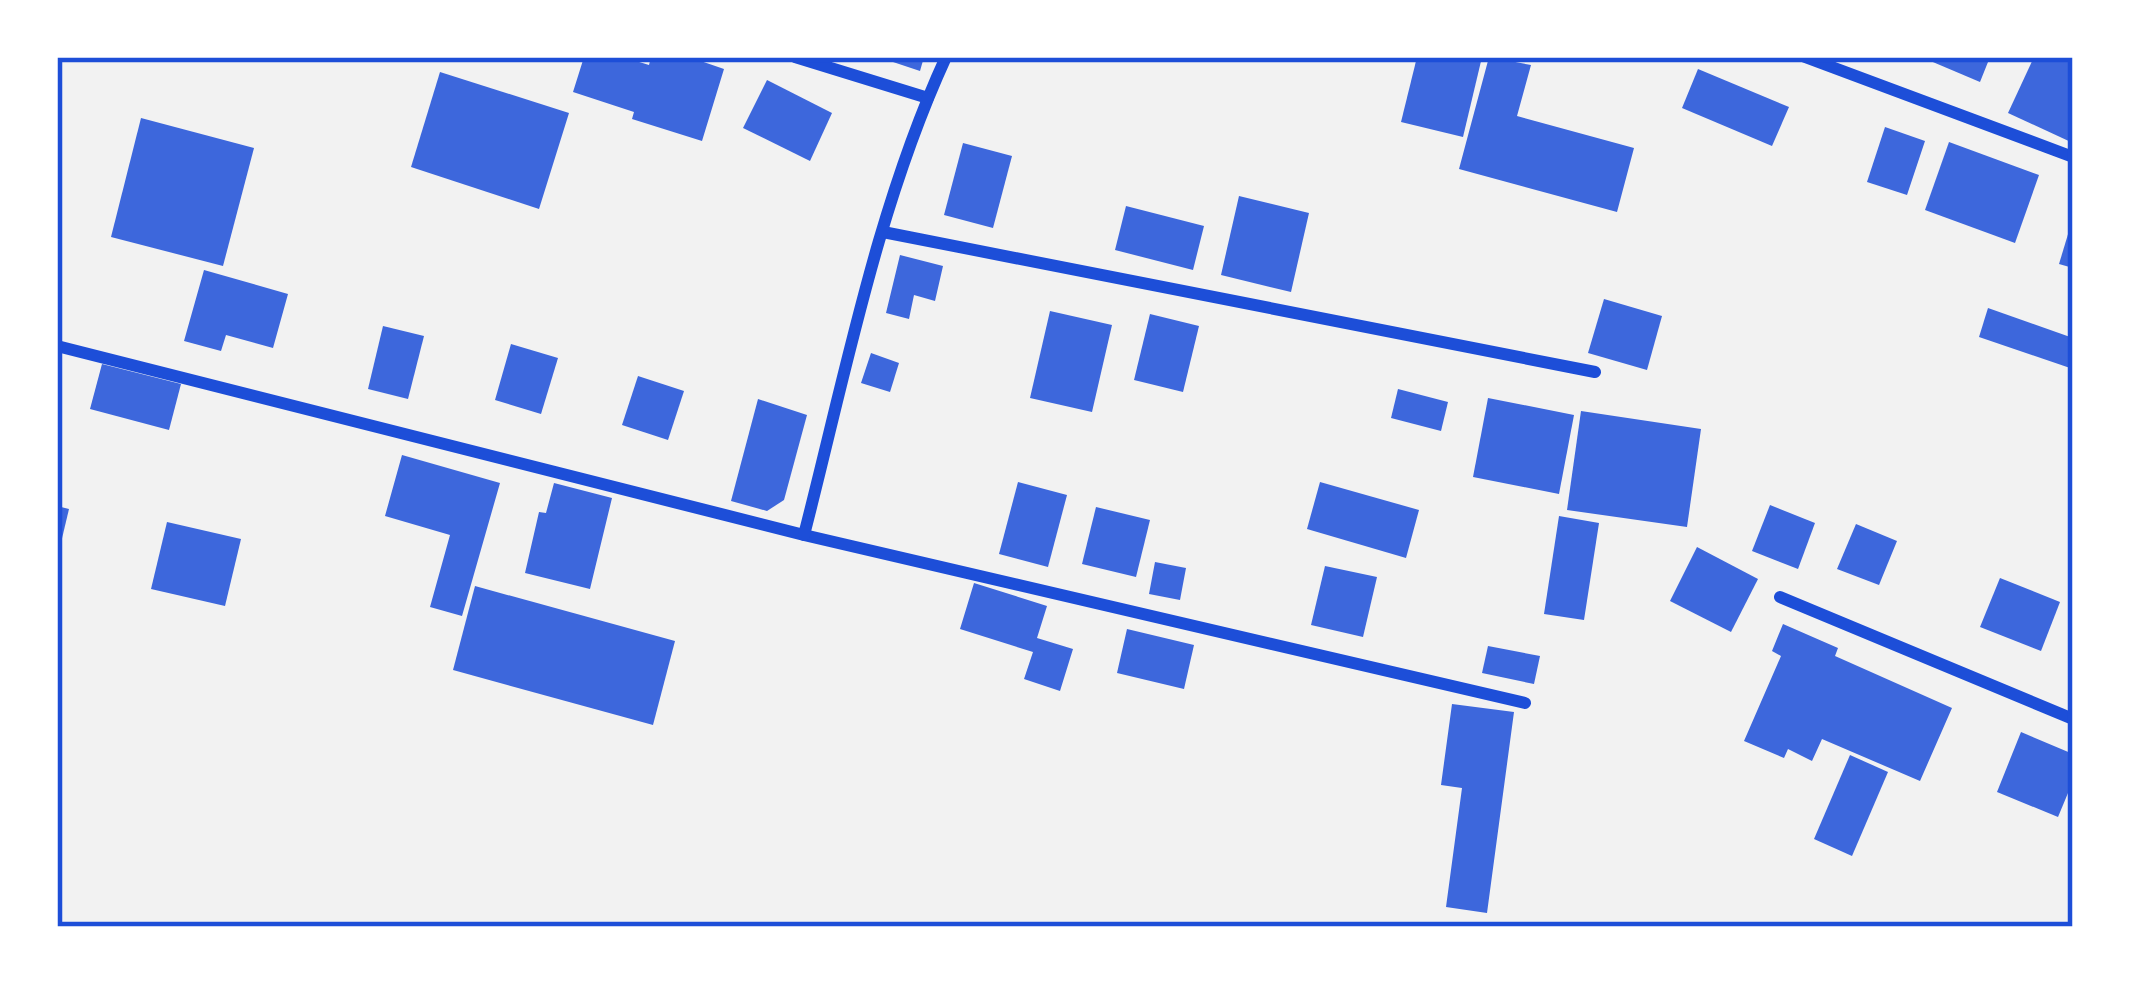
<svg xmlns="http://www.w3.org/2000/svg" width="2130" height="984" font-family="'Playfair Display',serif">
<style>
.building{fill:#3d67dc}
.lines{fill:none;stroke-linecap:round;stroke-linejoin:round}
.minor{stroke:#1d4ed8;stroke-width:12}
.neatline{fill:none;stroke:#1d4ed8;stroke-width:4.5}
</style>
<rect width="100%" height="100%" fill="#f2f2f2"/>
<g class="building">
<path d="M 584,57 L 623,57 L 649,65 L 651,57 L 689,57 L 724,69 L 702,141 L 632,119 L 634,112 L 573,92 Z"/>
<path d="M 878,57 L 924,57 L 920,71 Z"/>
<path d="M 1417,57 L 1482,57 L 1463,137 L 1401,122 Z"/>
<path d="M 1489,57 L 1531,65 L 1517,116 L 1634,148 L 1617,212 L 1459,169 Z"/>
<path d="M 1921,57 L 1990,57 L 1980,82 Z"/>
<path d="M 2034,57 L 2073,57 L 2073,143 L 2008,113 Z"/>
<path d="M 1698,69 L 1789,107 L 1772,146 L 1682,108 Z"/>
<path d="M 440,72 L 569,113 L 539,209 L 411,167 Z"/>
<path d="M 767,80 L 832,113 L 810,161 L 743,128 Z"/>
<path d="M 141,118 L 254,148 L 223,266 L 111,237 Z"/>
<path d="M 1885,127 L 1925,141 L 1907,195 L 1867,182 Z"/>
<path d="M 1949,142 L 2039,175 L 2015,243 L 1925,210 Z"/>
<path d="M 963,143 L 1012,156 L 993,228 L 944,215 Z"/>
<path d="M 1239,196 L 1309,213 L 1291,292 L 1221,275 Z"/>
<path d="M 1126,206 L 1204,226 L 1193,270 L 1115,250 Z"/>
<path d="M 2072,221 L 2073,221 L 2073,268 L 2059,264 Z"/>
<path d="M 900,255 L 943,266 L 935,301 L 914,295 L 909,319 L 886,313 Z"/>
<path d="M 204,270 L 288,294 L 273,348 L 226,335 L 221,351 L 184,341 Z"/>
<path d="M 1604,299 L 1662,316 L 1647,370 L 1588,353 Z"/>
<path d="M 1988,308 L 2073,338 L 2073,369 L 1979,337 Z"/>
<path d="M 1050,311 L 1112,325 L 1092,412 L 1030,398 Z"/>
<path d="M 1150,314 L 1199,326 L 1183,392 L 1134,380 Z"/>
<path d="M 383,326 L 424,336 L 408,399 L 368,389 Z"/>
<path d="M 511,344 L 558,358 L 541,414 L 495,400 Z"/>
<path d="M 871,353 L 899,363 L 890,392 L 861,383 Z"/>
<path d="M 102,364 L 181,384 L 169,430 L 90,409 Z"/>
<path d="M 638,376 L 684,391 L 668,440 L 622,425 Z"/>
<path d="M 1398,389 L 1448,402 L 1441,431 L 1391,418 Z"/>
<path d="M 1488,398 L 1574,415 L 1559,494 L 1473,477 Z"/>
<path d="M 758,399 L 807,415 L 784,500 L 767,511 L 731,501 Z"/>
<path d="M 1581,411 L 1701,429 L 1687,527 L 1567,510 Z"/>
<path d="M 402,455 L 500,483 L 462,616 L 430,607 L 450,535 L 385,516 Z"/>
<path d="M 1018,482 L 1067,495 L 1048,567 L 999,554 Z"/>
<path d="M 1320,482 L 1419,510 L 1406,558 L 1307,529 Z"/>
<path d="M 554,483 L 612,498 L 590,589 L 525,573 L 539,512 L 546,513 Z"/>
<path d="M 1770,505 L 1815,523 L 1798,569 L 1752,551 Z"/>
<path d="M 57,506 L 69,509 L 59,551 L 57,551 Z"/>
<path d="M 1096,507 L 1150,520 L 1136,577 L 1082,564 Z"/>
<path d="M 1559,516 L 1599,523 L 1584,620 L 1544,614 Z"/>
<path d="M 167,522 L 241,539 L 225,606 L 151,589 Z"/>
<path d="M 1856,524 L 1897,541 L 1879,585 L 1837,569 Z"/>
<path d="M 1697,547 L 1758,579 L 1731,632 L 1670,601 Z"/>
<path d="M 1155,562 L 1186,568 L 1180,600 L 1149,594 Z"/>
<path d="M 1325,566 L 1377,577 L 1363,637 L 1311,625 Z"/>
<path d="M 2000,578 L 2060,602 L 2041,651 L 1980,627 Z"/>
<path d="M 974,583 L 1047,606 L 1037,638 L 1073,649 L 1060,691 L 1024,679 L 1033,652 L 960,629 Z"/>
<path d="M 475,586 L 675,641 L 653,725 L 453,670 Z"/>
<path d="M 1783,624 L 1838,648 L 1835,656 L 1952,708 L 1920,781 L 1822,739 L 1812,761 L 1788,749 L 1784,758 L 1744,741 L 1781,656 L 1772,651 Z"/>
<path d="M 1127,629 L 1194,645 L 1184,689 L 1117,673 Z"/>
<path d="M 1488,646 L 1540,656 L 1534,684 L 1482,673 Z"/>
<path d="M 1452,704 L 1514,712 L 1487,913 L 1446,907 L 1462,788 L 1441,785 Z"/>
<path d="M 2021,732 L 2073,754 L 2073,781 L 2058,817 L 1997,792 Z"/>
<path d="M 1850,755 L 1888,772 L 1852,856 L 1814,839 Z"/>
</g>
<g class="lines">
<g class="minor">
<path d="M 795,57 L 928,98"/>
<path d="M 1805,57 L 2073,157"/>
<path d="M 883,232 L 1595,372"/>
<path d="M 57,346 L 804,535 L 1525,703"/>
<path d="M 804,535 C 845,376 877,207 946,57"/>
<path d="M 1780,597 L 2073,719"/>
</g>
</g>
<rect width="2130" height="984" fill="none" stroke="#ffffff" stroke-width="120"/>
<rect x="60" y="60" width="2010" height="864" class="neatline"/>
</svg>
